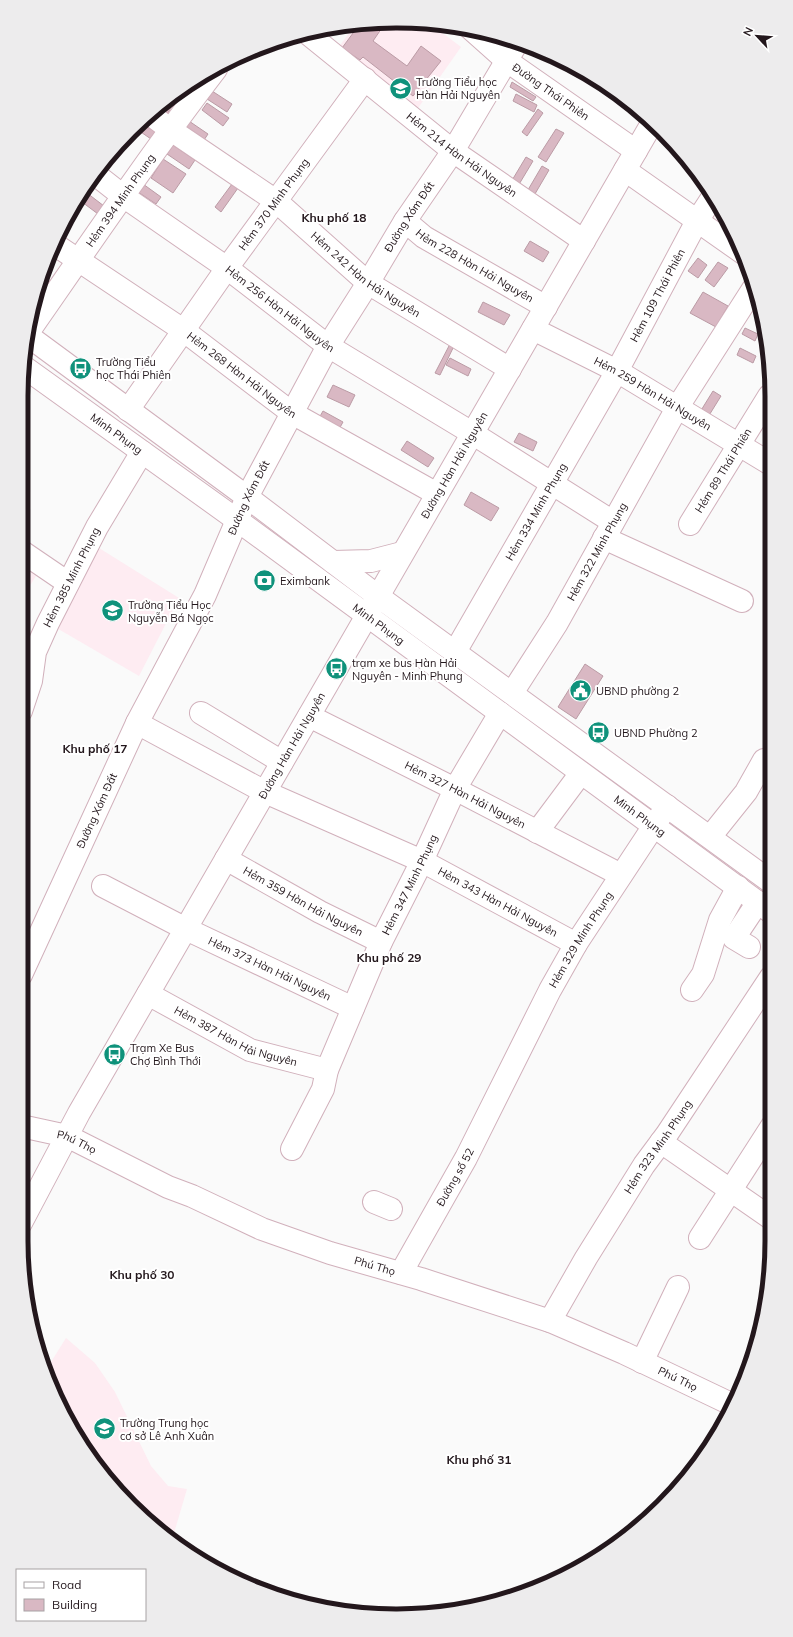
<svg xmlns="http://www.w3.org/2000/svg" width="793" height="1637" font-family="Mulish,sans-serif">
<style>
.built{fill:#feecf2}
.building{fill:#d9b8c3;stroke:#bb9ba5}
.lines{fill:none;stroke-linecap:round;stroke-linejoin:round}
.minor-casing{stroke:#d1b0bb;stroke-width:24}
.major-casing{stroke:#d1b0bb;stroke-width:24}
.minor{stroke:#fff;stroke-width:22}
.major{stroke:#fff;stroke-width:22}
.labels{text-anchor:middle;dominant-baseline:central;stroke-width:4;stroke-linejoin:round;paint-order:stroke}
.poi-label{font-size:11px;fill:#23171c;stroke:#fff;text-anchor:start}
.street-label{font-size:11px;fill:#23171c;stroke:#fff}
.neighbourhood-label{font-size:12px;font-weight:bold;fill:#23171c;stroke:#fff}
.rim{fill:none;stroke:#23171c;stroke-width:5}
</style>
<rect width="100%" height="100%" fill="#fafafa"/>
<g class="built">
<path d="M 397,21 L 432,25 L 461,47 L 411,118 L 330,59 L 355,25 Z"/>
<path d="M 91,543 L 179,598 L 139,676 L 48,623 Z"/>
<path d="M 21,566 L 36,576 L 21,600 Z"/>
<path d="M 66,1338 L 95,1363 L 115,1392 L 151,1466 L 168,1486 L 187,1489 L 172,1540 L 149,1523 L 99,1469 L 46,1370 Z"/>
</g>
<g class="building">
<path d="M 386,22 L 373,41 L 407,66 L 421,46 L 441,61 L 413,96 L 363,57 L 360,60 L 342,48 L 359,25 Z"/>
<path d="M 512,82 L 536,97 L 533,101 L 510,87 Z"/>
<path d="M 212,91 L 232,104 L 227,112 L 207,99 Z"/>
<path d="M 516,94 L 537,105 L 534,112 L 513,101 Z"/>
<path d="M 166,102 L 172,106 L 166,116 L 157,110 Z"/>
<path d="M 207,103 L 229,118 L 223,126 L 202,110 Z"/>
<path d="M 538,109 L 543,113 L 527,136 L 522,132 Z"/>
<path d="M 186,119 L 208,134 L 202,143 L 180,128 Z"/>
<path d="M 143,121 L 157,131 L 151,139 L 135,128 Z"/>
<path d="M 556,129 L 564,133 L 546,162 L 538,157 Z"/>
<path d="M 173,145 L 195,160 L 189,169 L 167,154 Z"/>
<path d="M 526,157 L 533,161 L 518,186 L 511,182 Z"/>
<path d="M 163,159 L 186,174 L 173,193 L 151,178 Z"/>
<path d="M 542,166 L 549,170 L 532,199 L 525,195 Z"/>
<path d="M 143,184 L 161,197 L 156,204 L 138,192 Z"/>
<path d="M 232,184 L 238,188 L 221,212 L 215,207 Z"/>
<path d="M 83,190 L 104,206 L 98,214 L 78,199 Z"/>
<path d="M 530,241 L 549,252 L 543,262 L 524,251 Z"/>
<path d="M 698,258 L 707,265 L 698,278 L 688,271 Z"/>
<path d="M 718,262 L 728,268 L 714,287 L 705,280 Z"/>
<path d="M 703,292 L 728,306 L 716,327 L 690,313 Z"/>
<path d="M 483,302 L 510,315 L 504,325 L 478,312 Z"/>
<path d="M 745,328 L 758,334 L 755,341 L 742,334 Z"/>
<path d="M 450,344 L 454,346 L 440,375 L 435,373 Z"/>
<path d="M 740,348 L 756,356 L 753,363 L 737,355 Z"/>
<path d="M 450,358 L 471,369 L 468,376 L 446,365 Z"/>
<path d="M 333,385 L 355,395 L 349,407 L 327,397 Z"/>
<path d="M 713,391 L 721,396 L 708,417 L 700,412 Z"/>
<path d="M 323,411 L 343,422 L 338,431 L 318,420 Z"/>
<path d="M 519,433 L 537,442 L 533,451 L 514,442 Z"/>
<path d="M 407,441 L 434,458 L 428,467 L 401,450 Z"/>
<path d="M 471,492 L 499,508 L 491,521 L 464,505 Z"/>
<path d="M 585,664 L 603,676 L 576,719 L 558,707 Z"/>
</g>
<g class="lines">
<defs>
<g id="minor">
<path id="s1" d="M 470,28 L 507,61 L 636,151"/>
<path id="s2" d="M 307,33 L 453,151 L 584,241"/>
<path id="s3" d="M 151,115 L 171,130 L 276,201 L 368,283 L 510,369"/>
<path d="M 625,170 L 743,253"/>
<path id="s4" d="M 95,174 L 123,196 L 227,268 L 328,346 L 472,433 L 613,522"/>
<path id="s5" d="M 405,221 L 424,237 L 546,307"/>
<path id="s6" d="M 54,244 L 183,330 L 292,413 L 437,494"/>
<path id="s7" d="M 533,329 L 617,371 L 769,463"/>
<path id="s8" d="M 27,334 C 89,245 150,155 216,69"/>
<path id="s9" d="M 128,410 L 227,268 L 365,79"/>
<path id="s10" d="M 690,524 L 769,396"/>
<path d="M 604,538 L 742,601"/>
<path d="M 21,551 L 68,583"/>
<path id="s11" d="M 455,652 L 617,371 L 697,221 L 712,198"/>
<path id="s12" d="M 512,693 L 557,623 L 677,408 L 753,289"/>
<path id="s13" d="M 21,711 L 31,681 L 35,652 L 48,623 L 97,527 L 142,452"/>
<path d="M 201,713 L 282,762"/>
<path id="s14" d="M 309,716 L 455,789 L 621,875"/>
<path id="s15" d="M 137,723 L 265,792 L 422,861 L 576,944"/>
<path d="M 537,832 L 581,773"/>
<path d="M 710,837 L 746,792 L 764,760 L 770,762"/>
<path id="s16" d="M 226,859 L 320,912 L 381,942"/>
<path id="s17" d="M 103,886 L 186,929 L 353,1008"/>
<path d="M 749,947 L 734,938 L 758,902"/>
<path id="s18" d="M 21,975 L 137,723 L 205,595 L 247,497 L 328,346 L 368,283 L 405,221 L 453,151 L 517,43"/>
<path d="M 692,990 L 703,974 L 720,920 L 738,887"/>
<path id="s19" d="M 148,994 L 250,1050 L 327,1070"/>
<path d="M 661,1142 L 772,1219"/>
<path id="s20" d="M 292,1149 L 323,1089 L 327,1070 L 381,942 L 422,861 L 455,789 L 500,713"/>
<path d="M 374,1202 L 391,1209"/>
<path id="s21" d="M 21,1223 L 79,1113 L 651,125"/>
<path d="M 700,1238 L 772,1126"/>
<path id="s22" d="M 401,1273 L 466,1158 L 550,990 L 576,944 L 667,806"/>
<path id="s23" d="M 550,1321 L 586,1258 L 644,1165 L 667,1134 L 771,977"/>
<path d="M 642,1362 L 678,1287"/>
</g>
<g id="major">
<path d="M 27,335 L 247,497 L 379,597 L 771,882"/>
<path id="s24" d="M 24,367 L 237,520 L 771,912"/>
<path d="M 333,562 L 371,561 L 402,553"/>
<path id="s25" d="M 21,1126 L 67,1136 L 168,1187 L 192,1196 L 262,1229 L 330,1253 L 421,1279 L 550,1321 L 624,1353 L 731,1404"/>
</g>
</defs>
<use href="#minor" class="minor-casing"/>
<use href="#major" class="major-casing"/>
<use href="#minor" class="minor"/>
<use href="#major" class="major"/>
</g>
<defs>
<symbol id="school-disc" viewBox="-11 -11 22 22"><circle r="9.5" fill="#0f927b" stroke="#fff"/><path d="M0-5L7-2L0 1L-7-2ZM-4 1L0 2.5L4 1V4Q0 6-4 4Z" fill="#fff"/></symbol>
<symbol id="bus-disc" viewBox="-11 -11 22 22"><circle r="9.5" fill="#0f927b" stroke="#fff"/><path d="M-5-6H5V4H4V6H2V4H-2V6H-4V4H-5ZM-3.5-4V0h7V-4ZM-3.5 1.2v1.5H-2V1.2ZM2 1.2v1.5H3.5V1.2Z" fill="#fff"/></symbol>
<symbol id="bank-disc" viewBox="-11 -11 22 22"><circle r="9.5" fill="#0f927b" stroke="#fff"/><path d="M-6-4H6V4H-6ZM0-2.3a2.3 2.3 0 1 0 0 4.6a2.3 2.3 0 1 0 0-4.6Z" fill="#fff"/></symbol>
<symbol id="civic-disc" viewBox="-11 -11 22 22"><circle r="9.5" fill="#0f927b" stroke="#fff"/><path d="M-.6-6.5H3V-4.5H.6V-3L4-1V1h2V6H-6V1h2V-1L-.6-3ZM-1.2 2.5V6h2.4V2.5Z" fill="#fff"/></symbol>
</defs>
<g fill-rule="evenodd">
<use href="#school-disc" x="388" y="76" width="25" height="25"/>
<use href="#bus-disc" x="68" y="356" width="25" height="25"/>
<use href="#bank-disc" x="252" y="568" width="25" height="25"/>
<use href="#school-disc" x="100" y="598" width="25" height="25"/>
<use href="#bus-disc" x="324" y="656" width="25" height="25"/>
<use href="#civic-disc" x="568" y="678" width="25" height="25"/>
<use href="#bus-disc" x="586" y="720" width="25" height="25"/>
<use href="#bus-disc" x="102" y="1042" width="25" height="25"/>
<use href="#school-disc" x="92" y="1416" width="25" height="25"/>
</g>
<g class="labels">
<g class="poi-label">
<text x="416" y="82">Trường Tiểu học<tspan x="416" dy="13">Hàn Hải Nguyên</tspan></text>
<text x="96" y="362">Trường Tiểu<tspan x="96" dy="13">học Thái Phiên</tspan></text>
<text x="280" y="581">Eximbank</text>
<text x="128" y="605">Trường Tiểu Học<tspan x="128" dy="13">Nguyễn Bá Ngọc</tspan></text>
<text x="352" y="663">trạm xe bus Hàn Hải<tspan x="352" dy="13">Nguyên - Minh Phụng</tspan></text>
<text x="596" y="691">UBND phường 2</text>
<text x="614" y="733">UBND Phường 2</text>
<text x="130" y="1048">Trạm Xe Bus<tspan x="130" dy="13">Chợ Bình Thới</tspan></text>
<text x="120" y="1423">Trường Trung học<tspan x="120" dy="13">cơ sở Lê Anh Xuân</tspan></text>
</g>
<g class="street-label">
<text stroke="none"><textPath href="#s1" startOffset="103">Đường Thái Phiên</textPath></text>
<text stroke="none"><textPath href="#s2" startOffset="197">Hẻm 214 Hàn Hải Nguyên</textPath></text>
<text stroke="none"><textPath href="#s8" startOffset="163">Hẻm 394 Minh Phụng</textPath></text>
<text stroke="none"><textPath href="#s9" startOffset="252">Hẻm 370 Minh Phụng</textPath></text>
<text stroke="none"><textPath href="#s18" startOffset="853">Đường Xóm Đất</textPath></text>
<text stroke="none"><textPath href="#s5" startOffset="83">Hẻm 228 Hàn Hải Nguyên</textPath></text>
<text stroke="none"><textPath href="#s3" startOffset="268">Hẻm 242 Hàn Hải Nguyên</textPath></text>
<text stroke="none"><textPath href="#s11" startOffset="410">Hẻm 109 Thái Phiên</textPath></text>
<text stroke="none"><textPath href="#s4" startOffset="229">Hẻm 256 Hàn Hải Nguyên</textPath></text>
<text stroke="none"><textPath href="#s6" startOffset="229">Hẻm 268 Hàn Hải Nguyên</textPath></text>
<text stroke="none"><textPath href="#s7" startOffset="136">Hẻm 259 Hàn Hải Nguyên</textPath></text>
<text stroke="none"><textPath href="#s24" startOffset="114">Minh Phụng</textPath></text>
<text stroke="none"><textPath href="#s21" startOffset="873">Đường Hàn Hải Nguyên</textPath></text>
<text stroke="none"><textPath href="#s10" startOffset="63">Hẻm 89 Thái Phiên</textPath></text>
<text stroke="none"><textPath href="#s18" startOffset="529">Đường Xóm Đất</textPath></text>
<text stroke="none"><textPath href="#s11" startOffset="162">Hẻm 334 Minh Phụng</textPath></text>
<text stroke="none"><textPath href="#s12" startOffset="165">Hẻm 322 Minh Phụng</textPath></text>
<text stroke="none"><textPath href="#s13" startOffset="144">Hẻm 385 Minh Phụng</textPath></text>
<text stroke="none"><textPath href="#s24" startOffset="438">Minh Phụng</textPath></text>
<text stroke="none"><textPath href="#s21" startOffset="549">Đường Hàn Hải Nguyên</textPath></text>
<text stroke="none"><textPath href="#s14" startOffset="175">Hẻm 327 Hàn Hải Nguyên</textPath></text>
<text stroke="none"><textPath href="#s18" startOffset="181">Đường Xóm Đất</textPath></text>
<text stroke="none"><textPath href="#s24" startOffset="762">Minh Phụng</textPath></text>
<text stroke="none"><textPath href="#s20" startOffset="290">Hẻm 347 Minh Phụng</textPath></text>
<text stroke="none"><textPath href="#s16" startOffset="88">Hẻm 359 Hàn Hải Nguyên</textPath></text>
<text stroke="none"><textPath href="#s15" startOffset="403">Hẻm 343 Hàn Hải Nguyên</textPath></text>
<text stroke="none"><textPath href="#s22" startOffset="379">Hẻm 329 Minh Phụng</textPath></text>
<text stroke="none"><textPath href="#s17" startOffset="186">Hẻm 373 Hàn Hải Nguyên</textPath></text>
<text stroke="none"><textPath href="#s19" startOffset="98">Hẻm 387 Hàn Hải Nguyên</textPath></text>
<text stroke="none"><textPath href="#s25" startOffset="58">Phú Thọ</textPath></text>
<text stroke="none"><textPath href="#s23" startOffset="205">Hẻm 323 Minh Phụng</textPath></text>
<text stroke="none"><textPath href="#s22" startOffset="110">Đường số 52</textPath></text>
<text stroke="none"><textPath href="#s25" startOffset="382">Phú Thọ</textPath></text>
<text stroke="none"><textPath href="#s25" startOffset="706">Phú Thọ</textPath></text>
</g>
<g class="neighbourhood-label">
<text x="334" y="217">Khu phố 18</text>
<text x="95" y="748">Khu phố 17</text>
<text x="389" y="957">Khu phố 29</text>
<text x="142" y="1274">Khu phố 30</text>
<text x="479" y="1459">Khu phố 31</text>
</g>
</g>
<path d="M0 0H793V1637H0ZM396 28H397A368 368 0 0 1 765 396V1241A368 368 0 0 1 397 1609H396A368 368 0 0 1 28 1241V396A368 368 0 0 1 396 28Z" fill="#edeced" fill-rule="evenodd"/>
<path class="rim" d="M396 28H397A368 368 0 0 1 765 396V1241A368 368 0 0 1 397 1609H396A368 368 0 0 1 28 1241V396A368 368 0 0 1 396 28Z"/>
<rect x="16" y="1569" width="130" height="52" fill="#ffffff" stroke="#a7a2a4"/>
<rect x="24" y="1582" width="20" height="6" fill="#ffffff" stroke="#a7a2a4"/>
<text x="52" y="1589" font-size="12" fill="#23171c">Road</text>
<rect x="24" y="1599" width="20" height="12" fill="#d9b8c3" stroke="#a7a2a4"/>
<text x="52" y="1609" font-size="12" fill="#23171c">Building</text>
<g transform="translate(757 36) rotate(296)" stroke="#ffffff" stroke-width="3" paint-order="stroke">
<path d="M0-3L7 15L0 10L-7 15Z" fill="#23171c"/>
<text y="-6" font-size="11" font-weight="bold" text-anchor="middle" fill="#23171c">N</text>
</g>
</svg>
